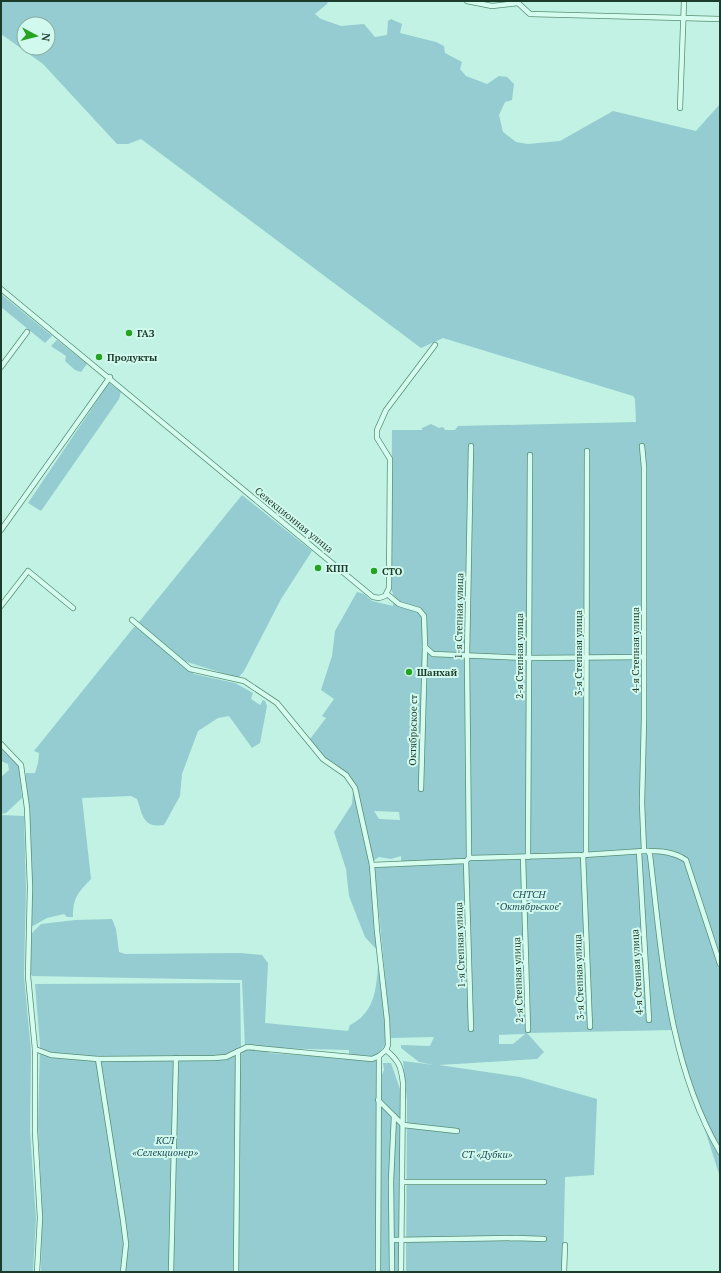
<svg xmlns="http://www.w3.org/2000/svg" width="721" height="1273" font-family="'PT Serif',serif">
<style>
.green{fill:#94ccd1;fill-rule:evenodd}
.lines{fill:none;stroke-linecap:round;stroke-linejoin:round}
.minor-casing{stroke:#578e73;stroke-width:6}
.minor{stroke:#d6fcf0;stroke-width:4.5}
.poi-dot{fill:#25a321;stroke:#d2f9ed;stroke-width:1.5}
.labels{text-anchor:middle;dominant-baseline:central;stroke-width:4;stroke-linejoin:round;paint-order:stroke}
.poi-label{font-size:10px;font-weight:bold;fill:#1c3c2b;stroke:#d2f9ed;text-anchor:start}
.street-label{font-size:10px;fill:#1c3c2b;stroke:#d2f9ed}
.park-label{font-size:10px;font-style:italic;fill:#214d5a;stroke:#d2f9ed}
</style>
<rect width="100%" height="100%" fill="#c1f2e3"/>
<g class="green">
<path d="M 1,1 L 328,1 L 327,4 L 315,14 L 321,19 L 341,26 L 364,24 L 375,37 L 387,35 L 388,21 L 391,19 L 402,24 L 400,33 L 436,42 L 444,46 L 445,53 L 462,62 L 460,69 L 466,76 L 487,84 L 499,76 L 507,77 L 514,84 L 512,100 L 505,102 L 499,115 L 503,132 L 516,142 L 528,144 L 560,141 L 613,111 L 696,131 L 720,104 L 720,1177 L 673,1030 L 527,1033 L 544,1052 L 537,1059 L 439,1065 L 520,1077 L 597,1099 L 594,1175 L 565,1177 L 563,1272 L 406,1272 L 407,1101 L 403,1061 L 434,1065 L 419,1062 L 401,1048 L 401,1045 L 430,1046 L 434,1037 L 391,1038 L 374,863 L 401,861 L 401,856 L 391,859 L 379,857 L 373,861 L 356,787 L 324,757 L 310,739 L 326,718 L 322,716 L 334,699 L 321,690 L 332,656 L 335,631 L 357,592 L 364,594 L 372,601 L 393,606 L 394,597 L 391,588 L 392,430 L 422,430 L 422,428 L 431,424 L 439,428 L 443,427 L 445,430 L 455,430 L 458,426 L 636,422 L 635,399 L 633,396 L 443,338 L 421,348 L 141,139 L 128,144 L 117,144 L 43,64 L 1,34 ZM 24,24 L 48,24 L 48,48 L 24,48 ZM 374,811 L 399,812 L 400,820 L 379,819 ZM 525,1034 L 513,1044 L 499,1044 L 499,1035 L 496,1035 Z"/>
<path d="M 1,294 L 52,336 L 45,343 L 1,307 Z"/>
<path d="M 57,340 L 87,364 L 81,372 L 75,370 L 65,361 L 66,356 L 51,346 Z"/>
<path d="M 109,383 L 121,392 L 119,399 L 41,511 L 28,503 Z"/>
<path d="M 242,495 L 312,551 L 281,599 L 244,671 L 238,678 L 184,661 L 139,622 Z"/>
<path d="M 134,627 L 136,627 L 194,674 L 235,683 L 253,693 L 251,699 L 260,705 L 263,700 L 265,701 L 267,706 L 260,743 L 252,748 L 229,716 L 218,718 L 198,731 L 182,774 L 180,796 L 164,825 C 143,828 143,816 137,799 L 131,796 L 82,798 L 91,879 C 78,893 73,897 73,917 L 67,917 L 64,914 L 47,918 L 31,927 C 32,889 31,851 29,813 C 28,800 23,785 26,773 L 35,773 L 38,763 L 39,753 L 34,751 Z"/>
<path d="M 1,748 L 19,765 L 22,798 L 6,813 L 1,814 L 1,777 L 9,770 L 8,764 L 1,761 Z"/>
<path d="M 353,791 L 370,866 L 377,950 L 365,937 L 349,896 L 346,869 L 334,832 L 352,804 Z"/>
<path d="M 1,815 L 24,816 L 26,889 L 24,976 L 31,1051 L 30,1131 L 36,1219 L 33,1272 L 1,1272 Z"/>
<path d="M 112,919 L 116,929 L 119,952 L 125,954 L 240,953 L 262,955 L 268,963 L 265,1023 L 348,1031 L 350,1025 C 374,1013 376,991 378,967 L 385,1021 L 386,1044 L 378,1054 L 372,1056 L 349,1055 L 349,1050 L 268,1048 L 269,1053 L 376,1060 L 379,1272 L 41,1272 L 42,1205 L 38,1125 L 40,1045 L 35,984 L 240,983 L 241,1047 L 245,1048 L 242,980 L 32,976 L 30,973 L 32,933 L 41,924 L 75,920 Z"/>
<path d="M 383,1063 L 391,1063 L 400,1089 L 400,1272 L 381,1272 L 381,1077 L 384,1070 Z"/>
</g>
<g class="lines">
<defs>
<g id="minor">
<path d="M 467,1 L 492,6 L 518,3"/>
<path d="M 518,3 L 530,14 L 720,19"/>
<path d="M 680,108 L 684,1"/>
<path d="M 1,289 L 373,597 L 379,598 L 385,596 L 389,588 L 390,459 L 377,438 L 377,430 L 386,410 L 435,345"/>
<path d="M 1,367 L 27,332"/>
<path d="M 1,530 L 110,377"/>
<path d="M 387,594 L 399,604 L 419,610 L 424,616 L 425,647 L 421,789"/>
<path d="M 1,606 L 28,571 L 73,608"/>
<path d="M 425,647 L 433,654 L 528,658 L 644,657"/>
<path d="M 1,744 L 21,765 L 27,808 L 30,887 L 28,976 L 35,1049 L 51,1055 L 98,1059 L 214,1058 L 226,1057 L 247,1047 L 372,1059 L 379,1056 L 386,1050 L 388,1045 L 387,1020 L 377,931 L 372,865 L 355,788 L 346,775 L 323,759 L 277,703 L 244,681 L 190,669 L 132,620"/>
<path d="M 644,851 L 648,851 L 650,855 C 662,956 668,1063 720,1152"/>
<path d="M 648,851 C 661,851 674,852 686,860 L 720,964"/>
<path d="M 639,852 L 649,1020"/>
<path d="M 583,855 L 590,1027"/>
<path d="M 586,855 L 587,451"/>
<path d="M 523,857 L 528,1030"/>
<path d="M 528,857 L 530,455"/>
<path d="M 469,858 L 467,655 L 471,446"/>
<path d="M 466,861 L 471,1029"/>
<path d="M 372,865 L 466,861 L 469,858 L 583,855 L 644,851 L 642,803 L 644,718 L 644,467 L 642,446"/>
<path d="M 35,1049 L 35,1132 L 40,1218 L 37,1272"/>
<path d="M 386,1050 C 399,1061 401,1066 403,1083 L 401,1272"/>
<path d="M 98,1059 L 123,1220 L 126,1244 L 123,1272"/>
<path d="M 378,1100 L 403,1125 L 457,1131"/>
<path d="M 402,1182 L 544,1182"/>
<path d="M 392,1240 L 516,1238 L 544,1239"/>
<path d="M 171,1272 L 176,1058"/>
<path d="M 236,1272 L 238,1051"/>
<path d="M 378,1272 L 379,1056"/>
<path d="M 392,1272 L 391,1181 L 394,1116"/>
<path d="M 564,1272 L 565,1245"/>
</g>
</defs>
<use href="#minor" class="minor-casing"/>
<use href="#minor" class="minor"/>
</g>
<g class="poi-dot">
<circle cx="129" cy="333" r="4"/>
<circle cx="99" cy="357" r="4"/>
<circle cx="318" cy="568" r="4"/>
<circle cx="374" cy="571" r="4"/>
<circle cx="409" cy="672" r="4"/>
</g>
<g class="labels">
<g class="poi-label">
<text x="137" y="333">ГАЗ</text>
<text x="107" y="357">Продукты</text>
<text x="326" y="568">КПП</text>
<text x="382" y="571">СТО</text>
<text x="417" y="672">Шанхай</text>
</g>
<g class="street-label">
<text transform="translate(294 520) rotate(39)">Селекционная улица</text>
<text transform="translate(459 616) rotate(-89)">1-я Степная улица</text>
<text transform="translate(635 650) rotate(-90)">4-я Степная улица</text>
<text transform="translate(578 653) rotate(-90)">3-я Степная улица</text>
<text transform="translate(519 656) rotate(-90)">2-я Степная улица</text>
<text transform="translate(413 730) rotate(-89)">Октябрьское ст</text>
<text transform="translate(460 945) rotate(-92)">1-я Степная улица</text>
<text transform="translate(637 972) rotate(-93)">4-я Степная улица</text>
<text transform="translate(579 977) rotate(-92)">3-я Степная улица</text>
<text transform="translate(518 980) rotate(-92)">2-я Степная улица</text>
</g>
<g class="park-label">
<text x="529" y="894">СНТСН<tspan x="529" dy="12">"Октябрьское"</tspan></text>
<text x="165" y="1140">КСЛ<tspan x="165" dy="12">«Селекционер»</tspan></text>
<text x="487" y="1154">СТ «Дубки»</text>
</g>
</g>
<rect width="721" height="1273" fill="none" stroke="#1c3c2b" stroke-width="4"/>
<g transform="translate(36 36) rotate(97)"><circle r="19" fill="#d2f9ed" stroke="#89ad9f"/>
<path d="M0-3L7 15L0 10L-7 15Z" fill="#25a321"/>
<text y="-6" font-size="11" font-weight="bold" text-anchor="middle" fill="#1c3c2b">N</text>
</g>
</svg>
